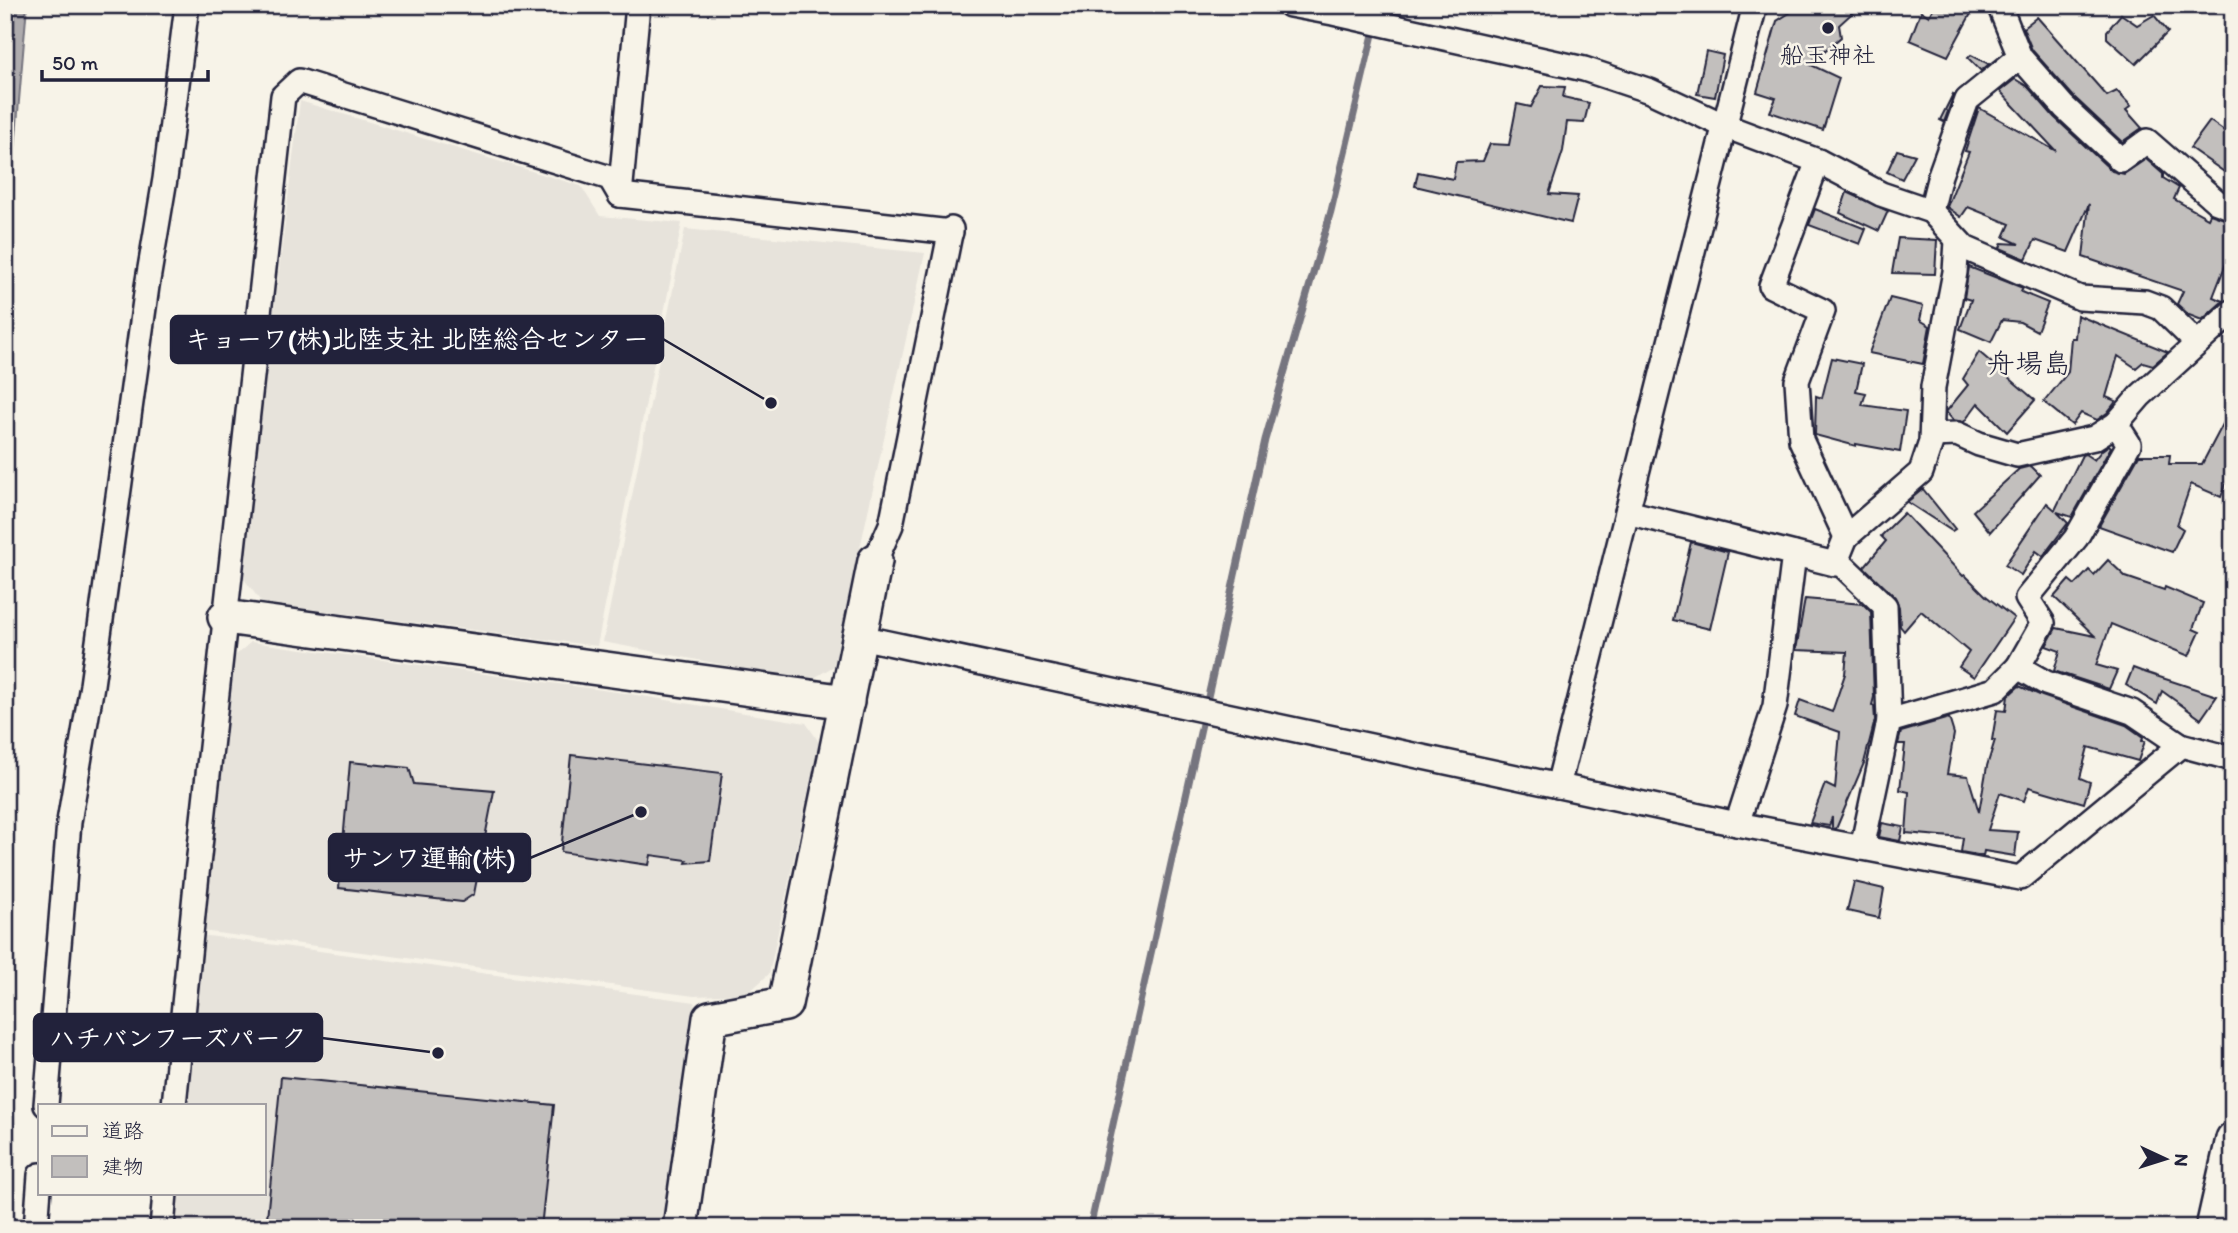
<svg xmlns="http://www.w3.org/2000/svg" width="2238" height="1233" font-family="Itim,'Klee One',sans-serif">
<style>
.built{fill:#e7e3db}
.water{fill:#aeabad;stroke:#76747f;stroke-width:2}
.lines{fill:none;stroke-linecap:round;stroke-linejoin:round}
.stream{stroke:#76747f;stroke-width:7}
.building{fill:#c2bfbd;stroke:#22223b;stroke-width:2}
.street-casing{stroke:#22223b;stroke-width:28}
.secondary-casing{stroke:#22223b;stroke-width:38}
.street{stroke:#f7f3e8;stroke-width:23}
.secondary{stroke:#f7f3e8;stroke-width:33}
.poi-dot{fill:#22223b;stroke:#f7f3e8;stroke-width:2.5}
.labels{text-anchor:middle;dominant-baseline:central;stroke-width:5;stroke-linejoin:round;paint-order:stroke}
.poi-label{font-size:24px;fill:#22223b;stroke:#f7f3e8}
.quarter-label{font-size:28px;fill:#22223b;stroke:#f7f3e8}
.leader{fill:none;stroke:#22223b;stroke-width:2.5}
.callout-dot{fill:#22223b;stroke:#f7f3e8;stroke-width:2.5}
.callout{fill:#22223b;stroke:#22223b;stroke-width:2.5}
.callout-label{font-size:26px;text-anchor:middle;font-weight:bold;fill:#fff}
</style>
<rect width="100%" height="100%" fill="#f7f3e8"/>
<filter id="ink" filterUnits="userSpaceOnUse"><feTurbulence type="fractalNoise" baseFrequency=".0143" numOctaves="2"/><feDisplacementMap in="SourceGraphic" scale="14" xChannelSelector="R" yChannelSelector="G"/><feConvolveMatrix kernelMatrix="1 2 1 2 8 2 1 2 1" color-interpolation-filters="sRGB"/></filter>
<g filter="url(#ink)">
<g class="built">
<path d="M 300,101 L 581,186 L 600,216 L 682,223 L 597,646 L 262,603 L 241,575 Z"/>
<path d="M 685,229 L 925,253 L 834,666 L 809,681 L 603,642 Z"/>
<path d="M 251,642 L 624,693 L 806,723 L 819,742 L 769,974 L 747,994 L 694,996 L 202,931 L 228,662 Z"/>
<path d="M 201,935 L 695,1002 L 662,1228 L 173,1228 L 177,1193 L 264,1193 L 264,1105 L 185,1105 Z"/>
</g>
<path class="water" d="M 5,5 L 27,5 L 5,268 Z"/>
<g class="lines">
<path class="stream" d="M 1090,1228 L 1265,440 L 1331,211 L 1380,5"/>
</g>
<g class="building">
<path d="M 1802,5 L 1861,5 L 1839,25 L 1841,37 L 1809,64 L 1839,78 L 1823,130 L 1770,112 L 1776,98 L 1757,92 L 1777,21 Z"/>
<path d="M 1935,5 L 1960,5 L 1973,10 L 1948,56 L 1910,40 L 1921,11 L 1929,16 Z"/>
<path d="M 2121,14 L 2137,25 L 2154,15 L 2168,32 L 2136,64 L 2107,38 L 2107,31 Z"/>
<path d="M 2037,17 L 2107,96 L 2117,91 L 2131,106 L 2126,110 L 2142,128 L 2122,142 L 2074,97 L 2032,50 L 2023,28 Z"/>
<path d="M 1706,51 L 1723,55 L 1715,97 L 1697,94 Z"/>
<path d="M 1971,55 L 1989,64 L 1981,71 L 1968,58 Z"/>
<path d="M 2015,79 L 2028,87 L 2054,117 L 2112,171 L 2124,174 L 2146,159 L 2163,174 L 2163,178 L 2179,188 L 2174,199 L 2208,218 L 2210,214 L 2233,222 L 2233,263 L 2227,261 L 2213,297 L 2223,301 L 2202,320 L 2189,315 L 2177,304 L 2183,291 L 2083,257 L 2089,204 L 2068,252 L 2035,240 L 2026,259 L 2000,248 L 2002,243 L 2019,244 L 2004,237 L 2010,224 L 1968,207 L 1961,217 L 1947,207 L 1969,152 L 1965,151 L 1979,108 L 2056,151 L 2000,91 Z"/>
<path d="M 1542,86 L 1565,87 L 1563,97 L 1589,103 L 1584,123 L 1567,122 L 1563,151 L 1549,194 L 1578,196 L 1571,223 L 1415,186 L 1418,172 L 1453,179 L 1456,162 L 1483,161 L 1490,144 L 1509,145 L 1517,104 L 1531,107 Z"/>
<path d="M 1953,94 L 1954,95 L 1944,122 L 1940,120 Z"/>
<path d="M 2210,121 L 2233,137 L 2233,178 L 2190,148 Z"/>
<path d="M 1897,150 L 1915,155 L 1902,179 L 1887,172 Z"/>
<path d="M 1847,192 L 1888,211 L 1879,231 L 1840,213 Z"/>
<path d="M 1815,209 L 1866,229 L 1860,244 L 1809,225 Z"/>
<path d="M 1898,238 L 1937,240 L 1935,274 L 1892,273 Z"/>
<path d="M 1969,267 L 2023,288 L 2021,292 L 2048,303 L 2037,331 L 2020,322 L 2002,320 L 1991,342 L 1960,329 L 1971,300 L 1964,298 Z"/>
<path d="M 1890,298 L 1923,306 L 1920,320 L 1930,326 L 1923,364 L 1869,353 Z"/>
<path d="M 2077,315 L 2168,352 L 2153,365 L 2143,362 L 2136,368 L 2118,356 L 2106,397 L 2116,401 L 2114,404 L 2107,413 L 2097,420 L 2081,413 L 2072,425 L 2044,402 L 2068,372 L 2071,338 L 2075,338 Z"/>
<path d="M 1979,352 L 2035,400 L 2007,432 L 1978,403 L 1964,422 L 1953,420 L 1946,412 L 1968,385 L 1963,379 Z"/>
<path d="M 1832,358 L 1862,364 L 1856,391 L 1866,393 L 1862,405 L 1906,411 L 1900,452 L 1856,444 L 1856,446 L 1815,435 L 1816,396 L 1822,398 Z"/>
<path d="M 2233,405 L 2233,467 L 2221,497 L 2191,484 L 2177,525 L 2183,529 L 2172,552 L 2099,526 L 2139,455 L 2170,455 L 2169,464 L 2202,464 Z"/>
<path d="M 2109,445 L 2111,447 L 2072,517 L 2057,512 L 2068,523 L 2043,556 L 2036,551 L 2021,575 L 2005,565 L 2047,503 L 2055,510 L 2082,455 L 2085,454 L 2094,460 L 2102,450 Z"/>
<path d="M 2031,466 L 2040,475 L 1990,532 L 1973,511 L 2019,469 Z"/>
<path d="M 1923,489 L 1955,529 L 1952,531 L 1907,502 Z"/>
<path d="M 1904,513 L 1963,576 L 1965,575 L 1986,596 L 2014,618 L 1974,677 L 1959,667 L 1969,652 L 1921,611 L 1904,631 L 1900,626 L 1899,607 L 1895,597 L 1864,567 L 1886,541 L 1881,536 Z"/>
<path d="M 1691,542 L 1728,552 L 1710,629 L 1673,620 Z"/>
<path d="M 2108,560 L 2126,577 L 2164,590 L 2165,587 L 2203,603 L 2193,629 L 2200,632 L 2189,656 L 2111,624 L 2096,665 L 2117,671 L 2109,689 L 2054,671 L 2060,651 L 2046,646 L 2056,628 L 2095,636 L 2054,597 L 2069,580 L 2075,585 L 2089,570 L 2094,575 Z"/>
<path d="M 1805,599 L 1863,604 L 1871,612 L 1874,697 L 1872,705 L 1874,706 L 1875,720 L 1864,763 L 1836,829 L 1832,828 L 1832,817 L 1829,826 L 1810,823 L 1825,784 L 1835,789 L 1840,732 L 1795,716 L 1800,700 L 1832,712 L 1845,674 L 1847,652 L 1796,650 Z"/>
<path d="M 2133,668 L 2141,671 L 2217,696 L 2201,719 L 2162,691 L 2157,704 L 2126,685 Z"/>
<path d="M 2019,686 L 2042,696 L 2126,725 L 2143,737 L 2142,741 L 2145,741 L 2138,761 L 2088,747 L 2080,778 L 2090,782 L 2084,803 L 2029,787 L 2024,801 L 2000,793 L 1988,830 L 2018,832 L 2015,856 L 1984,851 L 1983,856 L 1961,852 L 1963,838 L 1906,833 L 1909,792 L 1900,790 L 1905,744 L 1898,744 L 1901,732 L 1949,718 L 1954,734 L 1947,774 L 1968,776 L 1979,812 L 1987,766 L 1995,740 L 1992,740 L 1997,710 L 2006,711 L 2008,696 Z"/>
<path d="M 571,755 L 722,773 L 710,861 L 686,863 L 687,860 L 651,855 L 649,865 L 561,852 Z"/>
<path d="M 350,762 L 409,768 L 414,784 L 494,791 L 474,894 L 462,902 L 339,888 Z"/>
<path d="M 1882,823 L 1903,827 L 1900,841 L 1879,837 Z"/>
<path d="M 1854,882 L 1884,889 L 1879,918 L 1847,911 Z"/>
<path d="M 281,1077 L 554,1105 L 541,1228 L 266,1228 Z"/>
</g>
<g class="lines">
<defs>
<g id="street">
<path d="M 1290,5 L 1333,13 L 1584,69 L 1650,91 L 1725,126 L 1818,161 L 1881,194 L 1931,211 L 1965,248 L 2080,298 L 2145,302 L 2161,308 L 2197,343"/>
<path d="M 1999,5 L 2020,57 L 2064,107 L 2121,160 L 2147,141 L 2217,202 L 2233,208"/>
<path d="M 1818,161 L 1771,286 L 1823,311 L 1797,381 L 1801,440 L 1846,537 L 1921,472 L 1931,442 L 1933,387 L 1955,272 L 1957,241"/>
<path d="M 620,195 L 638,5"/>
<path d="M 1931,211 L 1940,175 L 1967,100 L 2020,57"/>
<path d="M 2233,311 L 2140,396 L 2116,424 L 2129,444 L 2076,538 L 2027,598 L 2043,623 L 2018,667 L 2046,683 L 2132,712 L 2181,745 L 2233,759"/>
<path d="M 1932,435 L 1957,434 L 1979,444 L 2017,455 L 2094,438 L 2116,424"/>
<path d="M 1627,512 L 1835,564 L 1846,537"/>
<path d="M 1837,560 L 1885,606 L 1889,721"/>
<path d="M 875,561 L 891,525 L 951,229"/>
<path d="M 860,637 L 1737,824 L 2020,878 L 2181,745"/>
<path d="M 1558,786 L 1755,5"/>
<path d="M 1737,824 L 1775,706 L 1794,554"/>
<path d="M 1862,848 L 1889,721 L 1995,690 L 2018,667"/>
<path d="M 46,1105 L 69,822 L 92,685 L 147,286 L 165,179 L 187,5"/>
<path d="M 174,1105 L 197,874 L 283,96 L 299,81 L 302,82 L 610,178 L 620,195 L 951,232"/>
<path d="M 36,1228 L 40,1175"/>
<path d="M 162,1228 L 165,1193"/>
</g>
<g id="secondary">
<path d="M 225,617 L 847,702"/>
<path d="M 680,1228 L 710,1018 L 785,1004 L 875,561"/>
<path d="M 2213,1228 L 2233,1139"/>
</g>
</defs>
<use href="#street" class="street-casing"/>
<use href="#secondary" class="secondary-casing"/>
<use href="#street" class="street"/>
<use href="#secondary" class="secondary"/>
</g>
</g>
<circle class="poi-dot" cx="1828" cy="28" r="7"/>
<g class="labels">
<g class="poi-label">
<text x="1828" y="54">船玉神社</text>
</g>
<g class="quarter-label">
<text x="2029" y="363">舟場島</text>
</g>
</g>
<path class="leader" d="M771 403L663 339M641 812L530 858M438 1053L322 1038"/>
<g class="callout-dot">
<circle cx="771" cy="403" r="7"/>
<circle cx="641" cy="812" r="7"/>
<circle cx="438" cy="1053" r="7"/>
</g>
<g class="callout">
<rect x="171" y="316" width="492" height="47" rx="7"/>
<rect x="329" y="834" width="201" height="47" rx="7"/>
<rect x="34" y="1014" width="288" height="47" rx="7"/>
</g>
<g class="callout-label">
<text x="417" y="348">キョーワ(株)北陸支社 北陸総合センター</text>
<text x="429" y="867">サンワ運輸(株)</text>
<text x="178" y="1047">ハチバンフーズパーク</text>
</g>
<rect width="2238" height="1233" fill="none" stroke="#f7f3e8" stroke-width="28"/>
<rect x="14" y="14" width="2210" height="1205" fill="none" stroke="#22223b" stroke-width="2.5" filter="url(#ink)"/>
<rect x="38" y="1104" width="228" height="91" fill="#f7f3e8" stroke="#a29fa3" stroke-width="2"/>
<rect x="52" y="1126" width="35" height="10" fill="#f7f3e8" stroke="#a29fa3" stroke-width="2"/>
<text x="102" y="1138" font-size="21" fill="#22223b">道路</text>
<rect x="52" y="1156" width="35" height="21" fill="#c2bfbd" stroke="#a29fa3" stroke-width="2"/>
<text x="102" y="1174" font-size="21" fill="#22223b">建物</text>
<g transform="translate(2165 1159) rotate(94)" stroke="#f7f3e8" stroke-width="5" paint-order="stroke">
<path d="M0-5L12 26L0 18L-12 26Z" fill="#22223b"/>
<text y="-10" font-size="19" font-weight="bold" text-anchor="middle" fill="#22223b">N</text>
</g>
<path d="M42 70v10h166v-10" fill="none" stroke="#22223b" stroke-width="3.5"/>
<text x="52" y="70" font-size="21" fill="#22223b" stroke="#f7f3e8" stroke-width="5" paint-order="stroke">50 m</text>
</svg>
